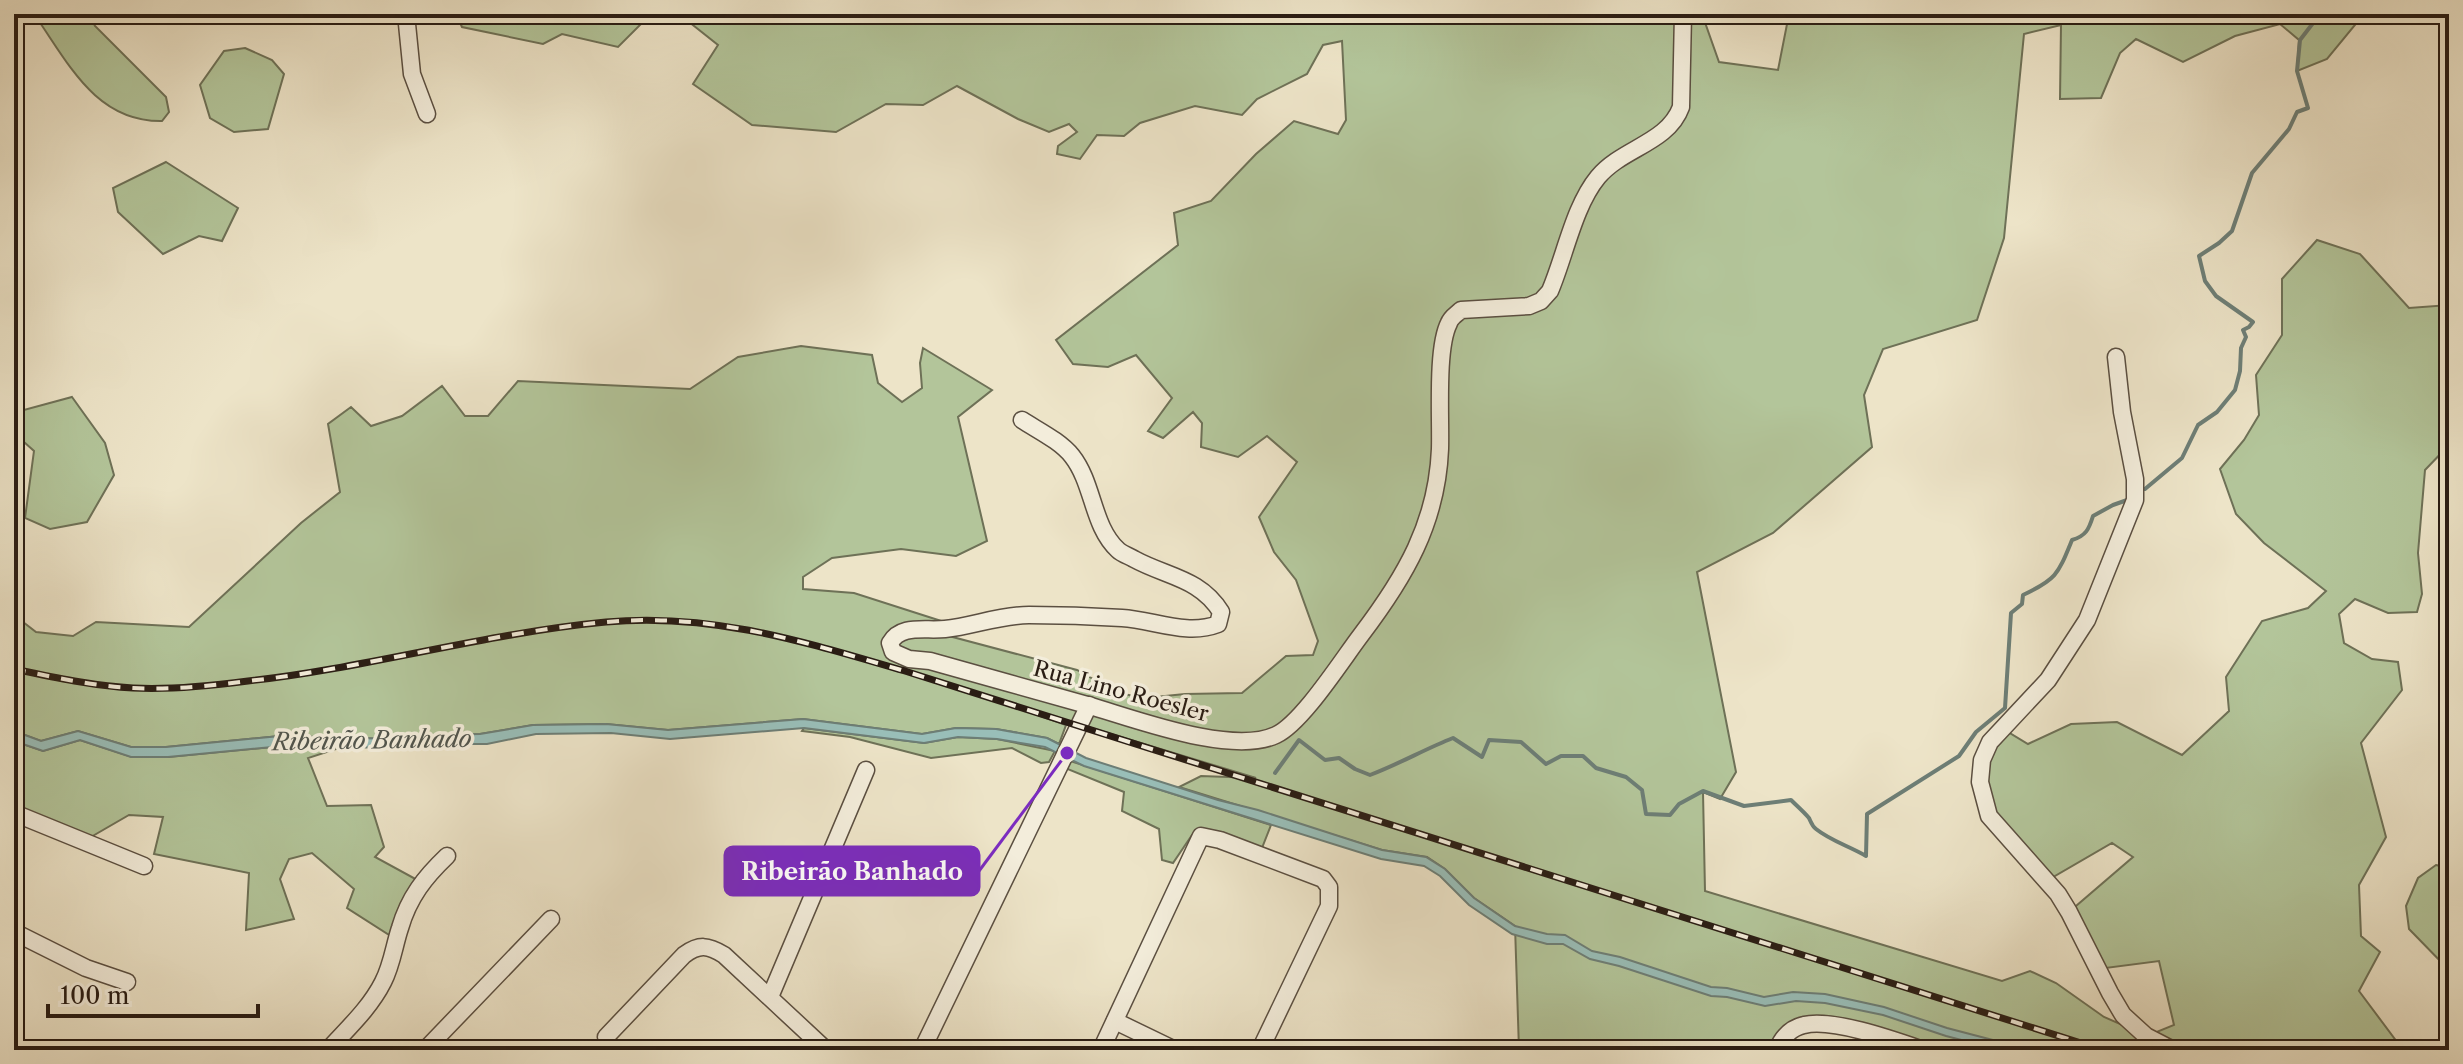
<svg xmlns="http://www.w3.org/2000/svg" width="2463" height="1064" font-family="'Libre Caslon Text',serif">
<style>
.green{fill:#b3c59a;stroke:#6e7157;stroke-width:2}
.water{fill:#99beb8;stroke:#6d7e76;stroke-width:2}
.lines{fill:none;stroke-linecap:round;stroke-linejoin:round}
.stream{stroke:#6d7e76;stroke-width:4}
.street-casing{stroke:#5b4f41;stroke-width:19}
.street{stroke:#f3eddb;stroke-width:16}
.rail-casing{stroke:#2a1d14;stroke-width:7}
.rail{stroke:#f3eddb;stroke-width:4;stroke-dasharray:12;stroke-linecap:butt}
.labels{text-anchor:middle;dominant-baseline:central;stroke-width:7;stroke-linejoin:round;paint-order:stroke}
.street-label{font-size:22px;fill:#2a1d14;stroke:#f3eddb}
.water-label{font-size:24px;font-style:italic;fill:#51554d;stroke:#f3eddb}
.leader{fill:none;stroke:#7b2cbf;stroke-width:3}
.callout-dot{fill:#7b2cbf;stroke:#f3eddb;stroke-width:3}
.callout{fill:#7b2cbf;stroke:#7b2cbf;stroke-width:3}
.callout-label{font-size:24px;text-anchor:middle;font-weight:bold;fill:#fff}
</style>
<rect width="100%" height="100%" fill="#ede4c8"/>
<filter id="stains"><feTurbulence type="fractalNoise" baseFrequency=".0025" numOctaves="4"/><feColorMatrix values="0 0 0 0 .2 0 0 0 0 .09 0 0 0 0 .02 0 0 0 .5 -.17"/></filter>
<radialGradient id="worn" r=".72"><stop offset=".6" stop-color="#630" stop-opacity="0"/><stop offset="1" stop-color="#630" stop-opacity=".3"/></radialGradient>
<g class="green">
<path d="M 34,14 L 89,14 L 95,26 L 166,97 L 169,112 L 162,121 C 95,122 68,62 34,14 Z"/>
<path d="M 456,14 L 651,14 L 618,47 L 562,34 L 543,44 L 462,27 Z"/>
<path d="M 679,14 L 1702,14 L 1719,62 L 1778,70 L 1789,14 L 2364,14 L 2327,59 L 2297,71 L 2299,40 L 2280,24 L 2235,36 L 2183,62 L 2136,39 L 2120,53 L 2101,98 L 2060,99 L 2061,25 L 2024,34 L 2004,238 L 1977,320 L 1883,349 L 1864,395 L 1872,447 L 1773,533 L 1697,572 L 1736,772 L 1720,799 L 1703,792 L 1705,891 L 2002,981 L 2030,971 L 2056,983 L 2104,1017 L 2147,1036 L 2174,1025 L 2159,961 L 2098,969 L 2069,912 L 2133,857 L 2112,843 L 2048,880 L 1995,824 L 1980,782 L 2003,729 L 2028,744 L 2071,724 L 2117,722 L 2182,755 L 2229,711 L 2226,677 L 2262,621 L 2308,608 L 2326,591 L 2264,543 L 2236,514 L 2220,469 L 2244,440 L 2259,415 L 2256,375 L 2282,335 L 2282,279 L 2317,240 L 2360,254 L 2409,308 L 2449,305 L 2449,445 L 2425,470 L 2418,553 L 2422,594 L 2417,612 L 2388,613 L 2355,599 L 2339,614 L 2344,643 L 2372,659 L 2398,662 L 2402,690 L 2361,743 L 2386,837 L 2359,885 L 2361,936 L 2380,952 L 2359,991 L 2403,1050 L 1923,1050 L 1803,1025 L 1777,1050 L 1519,1050 L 1515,926 L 1474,898 L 1445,869 L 1427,857 L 1382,850 L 1179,787 L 1201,776 L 1256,778 L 960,688 L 1066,725 L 1059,744 L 1047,738 L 996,729 L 956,728 L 922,734 L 803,719 L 668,730 L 606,724 L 533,725 L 480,734 L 430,735 L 394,739 L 280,736 L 166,747 L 131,747 L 78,731 L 41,741 L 14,731 L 14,615 L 36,632 L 73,636 L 96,622 L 189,627 L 301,523 L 340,492 L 328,424 L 351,407 L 371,426 L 402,416 L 442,386 L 465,416 L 488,416 L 518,381 L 690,389 L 738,357 L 801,346 L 872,355 L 878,383 L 902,402 L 922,388 L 920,363 L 923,348 L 992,390 L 958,417 L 987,541 L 956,556 L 901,549 L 832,558 L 803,577 L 803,589 L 854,593 L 960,627 L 930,631 L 1077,670 L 1118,693 L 1145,698 L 1185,694 L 1242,693 L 1286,656 L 1313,655 L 1318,641 L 1296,580 L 1274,552 L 1259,517 L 1297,462 L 1267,436 L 1238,457 L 1201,447 L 1202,423 L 1193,412 L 1163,438 L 1148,431 L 1172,398 L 1136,355 L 1108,367 L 1073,364 L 1056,340 L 1178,245 L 1174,213 L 1211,201 L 1256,154 L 1294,121 L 1338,134 L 1346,120 L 1342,41 L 1323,45 L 1307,74 L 1257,99 L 1242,115 L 1195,106 L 1140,123 L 1124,136 L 1097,135 L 1080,159 L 1057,154 L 1058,146 L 1077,132 L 1069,124 L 1049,132 L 1018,119 L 957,86 L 923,105 L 886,104 L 836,132 L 752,125 L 693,84 L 718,45 Z"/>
<path d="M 245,48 L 272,60 L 284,74 L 268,129 L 234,132 L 210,118 L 200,85 L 224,51 Z"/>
<path d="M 166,162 L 238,208 L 222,241 L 199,236 L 163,254 L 118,212 L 113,188 Z"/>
<path d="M 72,397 L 105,443 L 114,475 L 87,522 L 50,529 L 25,518 L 34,451 L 15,434 L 20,411 Z"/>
<path d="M 804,728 L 924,743 L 958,737 L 997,739 L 1055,751 L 1049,762 L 1041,763 L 1012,748 L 931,758 L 850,737 L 802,731 Z"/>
<path d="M 80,740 L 132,757 L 168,757 L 283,746 L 342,747 L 308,758 L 327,806 L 371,805 L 384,847 L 375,857 L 421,882 L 397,940 L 347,908 L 354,889 L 312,853 L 289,859 L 280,879 L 294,919 L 246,930 L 249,873 L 154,854 L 163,817 L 129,815 L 84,841 L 14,813 L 14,741 L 43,751 Z"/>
<path d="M 1067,760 L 1271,825 L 1260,853 L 1202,831 L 1192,835 L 1173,863 L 1162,860 L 1159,829 L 1122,811 L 1124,792 L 1065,768 Z"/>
<path d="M 2436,865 L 2449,868 L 2449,970 L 2409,929 L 2406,906 L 2418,878 Z"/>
</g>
<path class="water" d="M 803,719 L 922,734 L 956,728 L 996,729 L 1047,738 L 1086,758 L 1218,800 L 1258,810 L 1382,850 L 1426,857 L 1445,869 L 1474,898 L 1515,926 L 1547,934 L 1565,935 L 1592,951 L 1620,957 L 1711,987 L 1727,988 L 1764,997 L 1793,992 L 1825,994 L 1884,1007 L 1947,1028 L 2031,1050 L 2000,1050 L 1946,1036 L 1883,1015 L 1825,1003 L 1796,1001 L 1765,1006 L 1727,997 L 1711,996 L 1619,966 L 1590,959 L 1563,944 L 1547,944 L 1512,934 L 1469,905 L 1440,876 L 1424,866 L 1381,859 L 1084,766 L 1045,747 L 997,739 L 958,737 L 924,743 L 804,728 L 670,739 L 611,733 L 536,734 L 487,744 L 433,744 L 396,748 L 283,746 L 168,757 L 131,757 L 80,740 L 43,751 L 14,741 L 14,731 L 41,741 L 78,731 L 131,747 L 166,747 L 280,736 L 394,739 L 430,735 L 480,734 L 533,725 L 606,724 L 668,730 Z"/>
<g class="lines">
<g class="stream">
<path d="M 2145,489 L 2182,458 L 2198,425 L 2217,412 L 2235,390 L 2240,371 L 2241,348 L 2246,337 L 2243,330 L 2249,327 L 2253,322 L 2216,296 L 2205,281 L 2199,256 L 2219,243 L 2232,231 L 2252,173 L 2289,129 L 2297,112 L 2308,108 L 2297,71 L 2300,40 L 2320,14"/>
<path d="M 1275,773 L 1299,740 L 1325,760 L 1339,758 L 1355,769 L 1370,775 C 1399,764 1425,749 1453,738 L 1482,757 L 1489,740 L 1521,742 L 1546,764 L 1561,756 L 1583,756 L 1596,768 L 1626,777 L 1642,790 L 1646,814 L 1670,815 L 1679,804 L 1703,791 L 1744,806 L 1791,800 C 1797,806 1804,812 1809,818 C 1811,822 1812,826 1816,829 C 1831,841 1849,846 1866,856 L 1867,814 L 1959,756 L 1976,732 L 2005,708 L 2011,613 L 2022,604 L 2023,595 C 2057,579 2058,574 2072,540 C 2086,536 2089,529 2093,516 L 2113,505 L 2130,499"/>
</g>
<defs>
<g id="street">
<path d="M 406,14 L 412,74 L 427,114"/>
<path d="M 2116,357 L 2122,412 L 2135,479 L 2135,500 L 2087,620 L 2048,680 L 1990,742 L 1982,760 L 1980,782 L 1989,816 L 2058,894 L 2069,912 L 2110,993 L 2123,1015 L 2146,1036 L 2173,1050"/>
<path d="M 1022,420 C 1039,431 1060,441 1072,456 C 1094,484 1092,526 1118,550 C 1122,554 1129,556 1134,559 C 1167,577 1200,578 1221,612 L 1218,624 C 1187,636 1154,620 1122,618 C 1091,616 1060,615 1029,615 C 1000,615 973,626 945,629 C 924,631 901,624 890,643 L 893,652 L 909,659 L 930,661 C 982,676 1035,690 1087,705 C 1133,718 1231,756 1276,735 C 1302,723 1342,660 1361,635 C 1405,577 1437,523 1440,449 C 1441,419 1436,348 1449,323 C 1451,317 1457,314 1461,310 L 1529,306 L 1541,301 L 1550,291 C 1565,256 1574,206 1598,177 C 1622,148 1668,143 1681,107 L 1683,14"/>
<path d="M 14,813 L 144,866"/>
<path d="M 14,833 L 18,814"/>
<path d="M 14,932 L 86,968 L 127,982"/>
<path d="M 770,997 L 866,770"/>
<path d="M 1115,1021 L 1175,1050"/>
<path d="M 606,1037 L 684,955 C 699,944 708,945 724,955 L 826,1050"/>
<path d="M 328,1050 C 347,1029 370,1008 383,982 C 392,965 394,946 400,928 C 409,897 425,877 447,856"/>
<path d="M 425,1050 L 551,919"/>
<path d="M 922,1050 L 1089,705"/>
<path d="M 1101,1050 L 1201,836 L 1220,840 L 1323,879 L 1329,887 L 1329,906 L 1260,1050"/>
<path d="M 1777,1050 C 1782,1038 1790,1028 1804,1025 C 1832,1018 1894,1040 1923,1050"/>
</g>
</defs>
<use href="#street" class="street-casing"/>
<use href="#street" class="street"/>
<defs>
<path id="rail" d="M 14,669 C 53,677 93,686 133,688 C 172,690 210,686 248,681 C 368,668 486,633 606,622 C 713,612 808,643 908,672 L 2103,1050"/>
</defs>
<use href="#rail" class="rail-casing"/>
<use href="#rail" class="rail"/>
</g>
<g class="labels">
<g class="street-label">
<text transform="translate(1121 691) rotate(15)">Rua Lino Roesler</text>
</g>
<g class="water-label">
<text transform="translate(372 740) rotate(-1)">Ribeirão Banhado</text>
</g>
</g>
<path class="leader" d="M1067 753L979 871"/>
<circle class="callout-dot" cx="1067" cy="753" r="8"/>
<rect class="callout" x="725" y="847" width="254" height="48" rx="8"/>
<g class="callout-label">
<text x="852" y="880">Ribeirão Banhado</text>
</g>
<rect width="2463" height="1064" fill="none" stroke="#ede4c8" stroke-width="48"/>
<rect x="16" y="16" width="2431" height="1032" fill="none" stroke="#2a1d14" stroke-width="4"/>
<rect x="24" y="24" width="2415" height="1016" fill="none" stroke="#2a1d14" stroke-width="2"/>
<path d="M48 1004v12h210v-12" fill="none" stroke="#2a1d14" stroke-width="4"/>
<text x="60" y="1004" font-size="24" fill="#2a1d14" stroke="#f3eddb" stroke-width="6" paint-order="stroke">100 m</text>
<rect width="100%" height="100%" filter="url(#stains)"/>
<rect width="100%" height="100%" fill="url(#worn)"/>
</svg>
